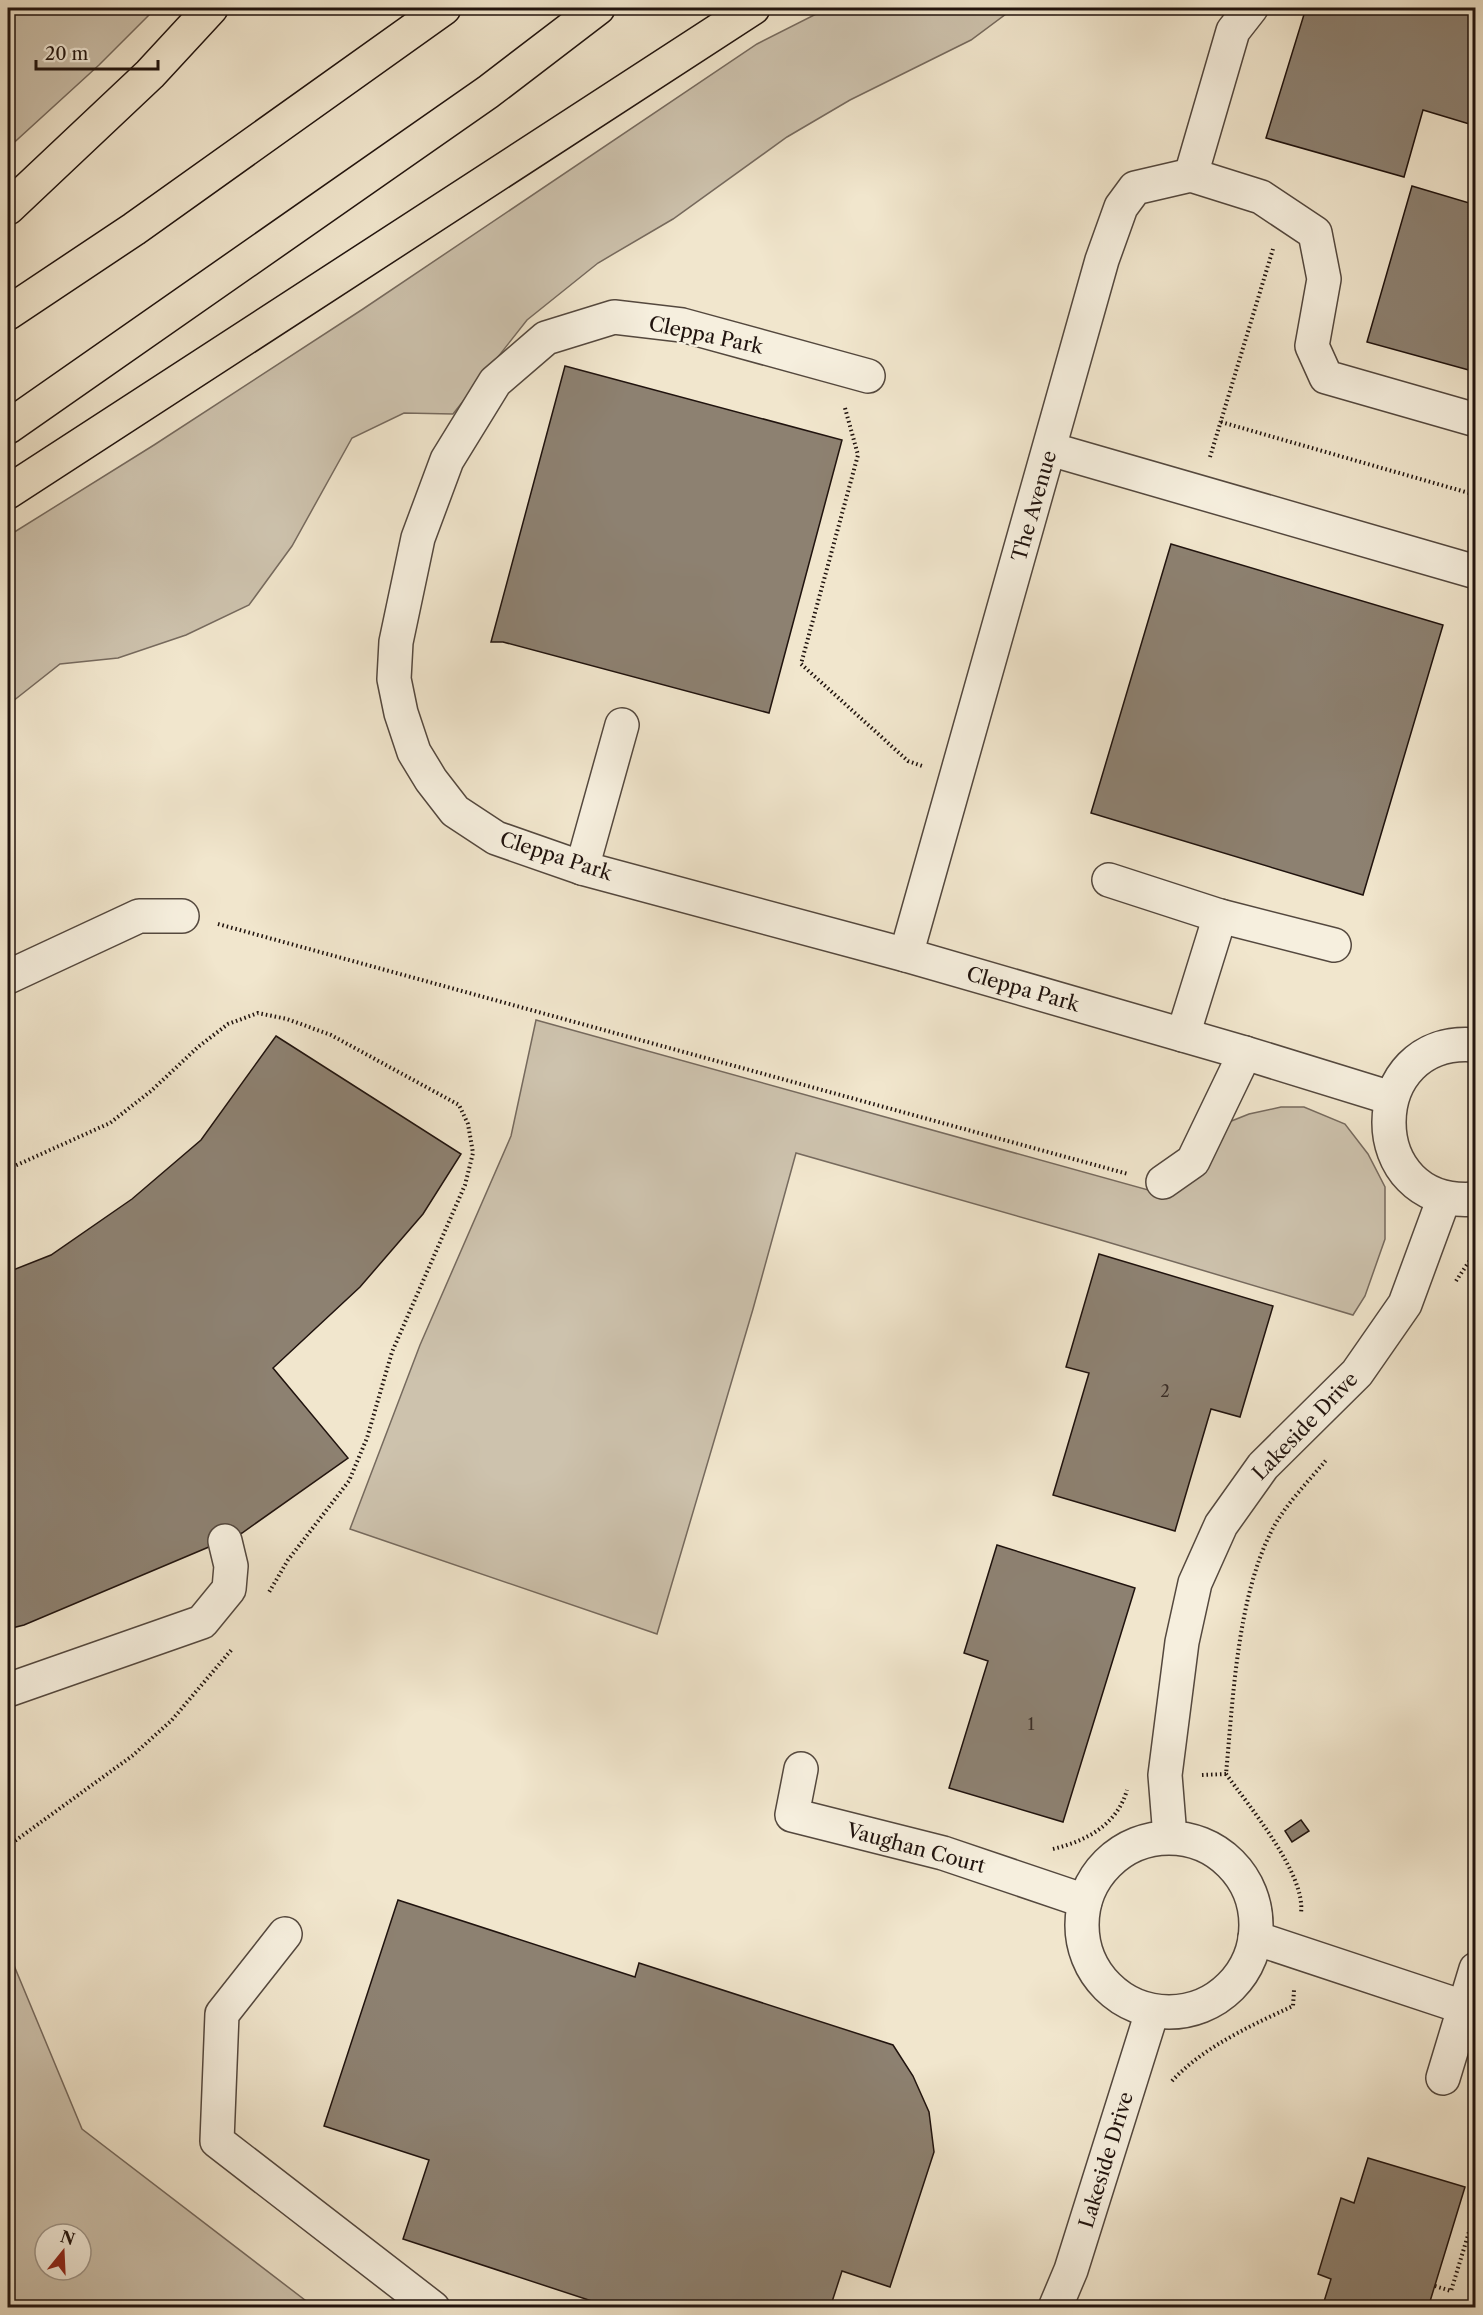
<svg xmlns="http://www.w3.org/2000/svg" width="1483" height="2315" font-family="'Libre Caslon Text',serif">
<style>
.green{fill:#cdc2ad;stroke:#766a5e;stroke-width:1.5;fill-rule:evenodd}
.building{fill:#8d8171;stroke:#20130e;stroke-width:1.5}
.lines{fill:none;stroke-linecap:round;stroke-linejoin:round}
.minor-casing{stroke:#54483e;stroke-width:36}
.highway-casing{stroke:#20130e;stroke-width:36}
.path{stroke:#20130e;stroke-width:4;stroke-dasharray:1.5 3;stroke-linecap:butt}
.minor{stroke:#f6efde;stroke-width:33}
.highway{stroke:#f1e6cd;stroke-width:33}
.labels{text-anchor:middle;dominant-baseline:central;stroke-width:4.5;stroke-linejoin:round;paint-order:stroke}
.number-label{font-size:16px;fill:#3b2e27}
.street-label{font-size:20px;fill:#20130e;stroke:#f6efde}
</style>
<rect width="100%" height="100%" fill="#f1e6cd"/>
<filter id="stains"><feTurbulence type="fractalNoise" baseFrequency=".00333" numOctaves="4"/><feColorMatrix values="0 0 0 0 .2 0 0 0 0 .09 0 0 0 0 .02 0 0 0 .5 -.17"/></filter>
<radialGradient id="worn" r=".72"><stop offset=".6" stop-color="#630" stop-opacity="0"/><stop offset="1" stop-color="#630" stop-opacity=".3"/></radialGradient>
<g class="green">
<path d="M 8,8 L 156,8 L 99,65 L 8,148 Z"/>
<path d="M 828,8 L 1014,8 L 971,40 L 850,100 L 787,137 L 673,219 L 598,263 L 527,320 L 453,414 L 404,413 L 352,438 L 292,546 L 249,605 L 186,635 L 118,658 L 60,664 L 8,705 L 8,536 L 154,445 L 363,309 L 757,44 Z"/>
<path d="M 536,1020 L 1166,1195 L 1229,1122 L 1249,1114 L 1281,1107 L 1304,1107 L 1345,1124 L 1368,1154 L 1385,1187 L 1385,1239 L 1365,1296 L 1353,1315 L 1094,1238 L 796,1153 L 753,1309 L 657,1634 L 350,1529 L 420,1345 L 511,1136 Z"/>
<path d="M 8,1951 L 82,2129 L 314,2307 L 8,2307 ZM 45,2234 L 81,2234 L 81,2270 L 45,2270 Z"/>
</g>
<g class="building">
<path d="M 1306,8 L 1446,8 L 1476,16 L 1476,126 L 1423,110 L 1404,177 L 1266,138 Z"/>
<path d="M 1412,186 L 1476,205 L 1476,372 L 1367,342 Z"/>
<path d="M 565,366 L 842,440 L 769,713 L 503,642 L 491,642 Z"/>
<path d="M 1171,544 L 1443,625 L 1363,895 L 1091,813 Z"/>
<path d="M 276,1036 L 461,1154 L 423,1214 L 360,1287 L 273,1368 L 348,1458 L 242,1533 L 24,1625 L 8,1629 L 8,1272 L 51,1255 L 132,1199 L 201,1140 Z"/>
<path d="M 1099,1254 L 1273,1306 L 1240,1417 L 1211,1409 L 1175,1531 L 1053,1495 L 1089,1373 L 1066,1367 Z"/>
<path d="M 997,1545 L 1135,1588 L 1063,1822 L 949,1788 L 988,1661 L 964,1653 Z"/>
<path d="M 1301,1820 L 1309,1831 L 1292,1842 L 1285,1831 Z"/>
<path d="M 398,1900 L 635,1977 L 639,1963 L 893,2045 L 913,2076 L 929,2112 L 934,2152 L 890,2287 L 842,2271 L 830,2308 L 613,2308 L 403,2239 L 429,2160 L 324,2126 Z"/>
<path d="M 1368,2158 L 1465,2187 L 1428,2308 L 1322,2308 L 1331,2279 L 1318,2274 L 1341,2198 L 1354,2203 Z"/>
</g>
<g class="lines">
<defs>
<g id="minor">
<path d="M 1191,175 L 1233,31 L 1251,8"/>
<path d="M 868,376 L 682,325 L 614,317 L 546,338 L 495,382 L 447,460 L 418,538 L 396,642 L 394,679 L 401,713 L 414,752 L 431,780 L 455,811 L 496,838 L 582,868 L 906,955 L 1245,1053 L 1391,1098"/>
<path d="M 1050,449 L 1476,572"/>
<path d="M 582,868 L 622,725"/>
<path d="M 1109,880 L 1220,916 L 1334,945"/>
<path d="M 906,955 L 1102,260 L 1121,207 L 1135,188 L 1191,175 L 1261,197 L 1315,233 L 1324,279 L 1312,346 L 1326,377 L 1476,420"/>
<path d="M 8,977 L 139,916 L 182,916"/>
<path d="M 1183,1035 L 1220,916"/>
<path d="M 1476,1045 C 1361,1034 1359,1210 1476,1199"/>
<path d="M 1163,1182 L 1193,1161 L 1245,1053"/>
<path d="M 8,1690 L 202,1622 L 229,1589 L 231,1566 L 225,1541"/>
<path d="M 801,1769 L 792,1815 L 943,1853 L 1085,1901"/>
<path d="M 1170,1837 L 1165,1775 L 1182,1642 L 1195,1583 L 1221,1525 L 1263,1466 L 1357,1373 L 1405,1304 L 1444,1198"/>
<circle cx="1169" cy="1925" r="87"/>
<path d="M 285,1934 L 222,2014 L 217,2141 L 433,2308"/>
<path d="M 1255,1938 L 1466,2008"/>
<path d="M 1443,2078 L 1476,1969"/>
<path d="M 1055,2308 L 1071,2270 L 1152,2012"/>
</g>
<g id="highway">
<path d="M 8,208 L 150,74 L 211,8"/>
<path d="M 8,313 L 134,229 L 444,8"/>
<path d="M 8,427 L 488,92 L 598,8"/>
<path d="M 8,492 L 753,8"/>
</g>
</defs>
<use href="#minor" class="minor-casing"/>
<use href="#highway" class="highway-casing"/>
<g class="path">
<path d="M 845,408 L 858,455 L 801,664 L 908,761 L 922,766"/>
<path d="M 1221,422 L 1476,495"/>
<path d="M 1210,457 L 1273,249"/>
<path d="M 218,924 L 1128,1174"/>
<path d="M 8,1169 L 110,1123 L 151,1091 L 198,1047 L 228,1024 L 258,1013 L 287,1019 L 331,1035 L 459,1105 L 468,1124 L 473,1153 L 465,1185 L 392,1352 L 367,1438 L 349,1481 L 288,1560 L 268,1594"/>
<path d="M 1456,1281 L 1476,1251"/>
<path d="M 1226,1774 C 1249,1806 1306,1874 1301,1913"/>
<path d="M 1202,1775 L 1226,1774 C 1233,1699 1237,1600 1271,1532 C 1283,1507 1309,1481 1327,1459"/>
<path d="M 8,1846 L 132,1756 L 171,1721 L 233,1648"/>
<path d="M 1053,1849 C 1086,1841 1117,1825 1127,1790"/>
<path d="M 1172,2081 C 1203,2047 1252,2025 1293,2006 L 1294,1990"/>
<path d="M 1435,2286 L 1451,2291 L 1476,2209"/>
</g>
<use href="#minor" class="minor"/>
<use href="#highway" class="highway"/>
</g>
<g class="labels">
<g class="number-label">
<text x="1165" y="1391">2</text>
<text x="1031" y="1724">1</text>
</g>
<g class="street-label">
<text transform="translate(706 335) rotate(12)">Cleppa Park</text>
<text transform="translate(1034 506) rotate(-74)">The Avenue</text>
<text transform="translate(556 856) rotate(18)">Cleppa Park</text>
<text transform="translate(1023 989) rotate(16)">Cleppa Park</text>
<text transform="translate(1305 1426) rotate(-46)">Lakeside Drive</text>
<text transform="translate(916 1848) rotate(15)">Vaughan Court</text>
<text transform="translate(1106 2160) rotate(-73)">Lakeside Drive</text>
</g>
</g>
<rect width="1483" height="2315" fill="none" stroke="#f1e6cd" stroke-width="30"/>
<rect x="9" y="9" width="1465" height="2297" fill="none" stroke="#20130e" stroke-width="3"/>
<rect x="15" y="15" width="1453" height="2285" fill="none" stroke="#20130e" stroke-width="1.5"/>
<g transform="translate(63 2252) rotate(18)"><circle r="28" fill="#f6efde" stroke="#a0978b" stroke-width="1.5"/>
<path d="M0-4.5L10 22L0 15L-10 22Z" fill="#8f2418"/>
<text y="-9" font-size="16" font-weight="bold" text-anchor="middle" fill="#20130e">N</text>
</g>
<path d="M36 60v9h122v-9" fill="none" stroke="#20130e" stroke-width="3"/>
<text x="45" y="60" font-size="18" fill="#20130e" stroke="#f6efde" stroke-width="4.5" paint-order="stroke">20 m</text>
<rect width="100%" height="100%" filter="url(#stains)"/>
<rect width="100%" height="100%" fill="url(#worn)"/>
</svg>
